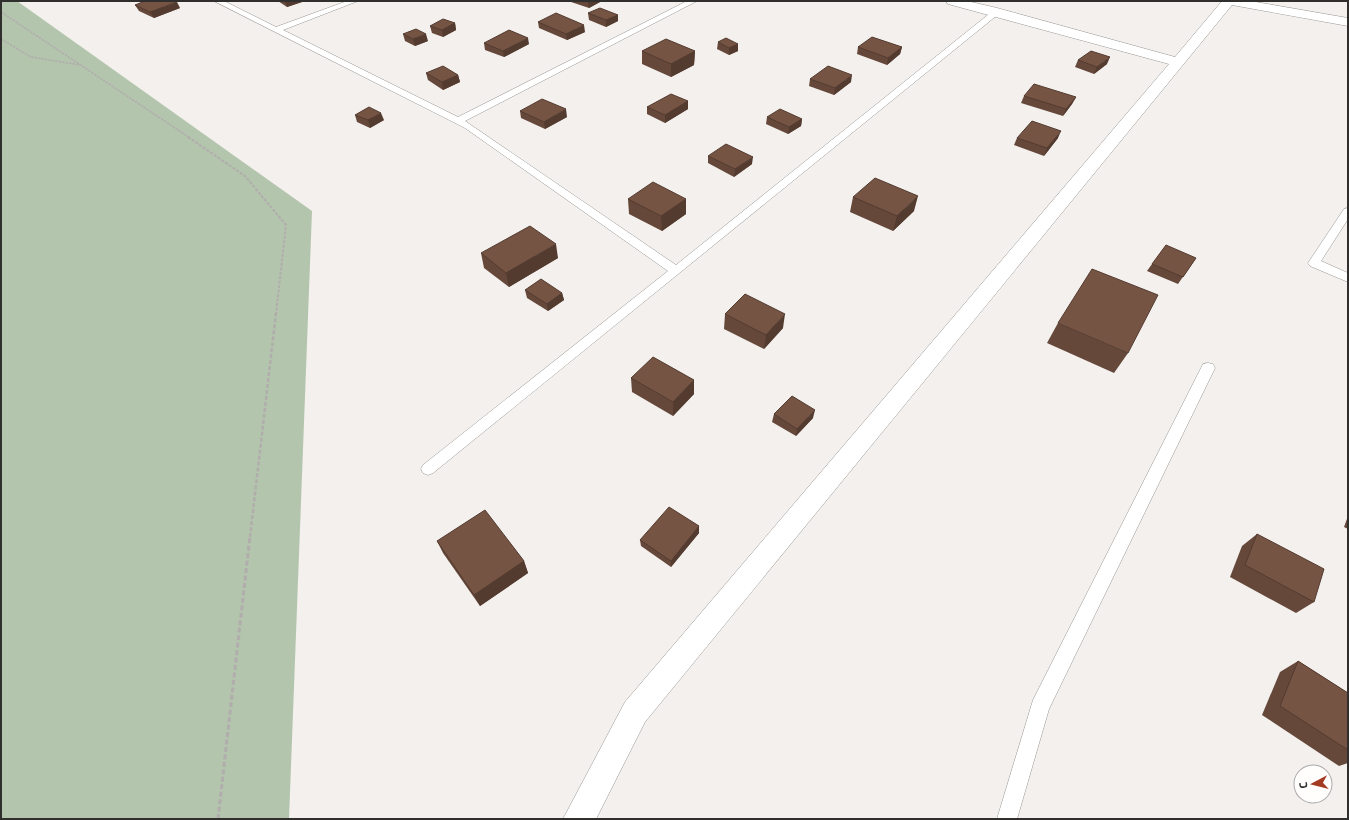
<svg xmlns="http://www.w3.org/2000/svg" width="1349" height="820" font-family="'Exo 2',sans-serif">
<style>
.green{fill:#b4c5ad}
.lines{fill:none;stroke-linecap:round;stroke-linejoin:round}
.lane-casing{stroke:#989694;stroke-width:1}
.street-casing{stroke:#989694;stroke-width:1}
.path-far3{stroke:#b0adac;stroke-width:1.5;stroke-dasharray:2.5 1;stroke-linecap:butt}
.path-far2{stroke:#b0adac;stroke-width:2;stroke-dasharray:3 1.5;stroke-linecap:butt}
.path-far1{stroke:#b0adac;stroke-width:2.5;stroke-dasharray:4 2;stroke-linecap:butt}
.path{stroke:#b0adac;stroke-width:3;stroke-dasharray:5 2.5;stroke-linecap:butt}
.lane{fill:#fff;fill-rule:evenodd}
.street{fill:#fff;fill-rule:evenodd}
.wall{fill:#65483a}
.shaded-wall{fill:#533b30}
.building{fill:#765444;stroke:#533b30}
</style>
<rect width="100%" height="100%" fill="#f3f0ee"/>
<path class="green" d="M 1,1 L 17,1 L 312,211 L 289,819 L 1,819 Z"/>
<g class="lines">
<defs>
<g id="lane">
<path d="M 214,1 L 224,1 L 276,27 L 347,1 L 358,1 L 283,30 L 458,117 L 687,1 L 697,1 L 465,121 L 676,265 L 994,10 L 1000,10 L 1001,12 L 433,473 L 428,475 L 423,473 L 421,469 L 423,465 L 668,271 L 465,128 Z"/>
<path d="M 1348,208 L 1348,219 L 1321,261 L 1348,273 L 1348,282 L 1310,266 L 1308,263 L 1344,209 Z"/>
<path d="M 1208,363 L 1213,364 L 1215,368 L 1049,709 L 1017,819 L 997,819 L 1033,700 L 1201,368 L 1203,364 Z"/>
</g>
<path id="street" d="M 946,1 L 967,1 L 997,8 L 1175,57 L 1222,1 L 1250,1 L 1348,18 L 1348,26 L 1232,5 L 645,722 L 596,819 L 563,819 L 625,702 L 1169,64 L 948,4 Z"/>
</defs>
<use href="#lane" class="lane-casing"/>
<use href="#street" class="street-casing"/>
<g class="path-far3">
<path d="M 1,12 L 190,138"/>
<path d="M 1,39 L 31,57 L 80,65"/>
</g>
<path class="path-far2" d="M 188,137 L 245,176 L 286,225 L 276,314"/>
<path class="path-far1" d="M 250,537 L 276,313"/>
<path class="path" d="M 218,819 L 250,536"/>
<use href="#lane" class="lane"/>
<use href="#street" class="street"/>
</g>
<g class="wall">
<path d="M 278,1 L 305,1 L 287,7 Z"/>
<path d="M 571,1 L 600,1 L 600,2 L 589,8 L 571,2 Z"/>
<path d="M 135,5 L 180,8 L 154,18 L 139,11 Z"/>
<path d="M 588,13 L 618,15 L 618,21 L 606,27 L 589,20 Z"/>
<path d="M 538,22 L 585,32 L 567,40 L 539,28 Z"/>
<path d="M 455,23 L 456,30 L 443,37 L 432,33 L 430,26 Z"/>
<path d="M 403,34 L 428,41 L 415,46 L 405,41 Z"/>
<path d="M 718,42 L 738,44 L 738,51 L 729,55 L 717,49 Z"/>
<path d="M 484,43 L 529,44 L 504,57 L 485,50 Z"/>
<path d="M 858,47 L 902,47 L 900,54 L 887,65 L 857,54 Z"/>
<path d="M 642,51 L 695,51 L 694,65 L 671,77 L 642,64 Z"/>
<path d="M 1078,60 L 1107,64 L 1094,74 L 1075,67 Z"/>
<path d="M 426,73 L 458,75 L 460,82 L 443,90 L 428,80 Z"/>
<path d="M 810,79 L 851,82 L 834,95 L 809,86 Z"/>
<path d="M 1024,96 L 1076,97 L 1072,104 L 1063,116 L 1021,103 Z"/>
<path d="M 688,101 L 688,109 L 665,123 L 647,114 L 647,107 Z"/>
<path d="M 520,111 L 567,117 L 545,129 L 521,118 Z"/>
<path d="M 355,115 L 384,120 L 370,128 L 357,122 Z"/>
<path d="M 767,117 L 802,119 L 801,126 L 788,134 L 766,124 Z"/>
<path d="M 1017,138 L 1058,138 L 1044,156 L 1014,145 Z"/>
<path d="M 708,156 L 752,164 L 734,177 L 708,163 Z"/>
<path d="M 853,197 L 914,211 L 893,231 L 850,212 Z"/>
<path d="M 628,199 L 686,199 L 686,214 L 662,231 L 629,214 Z"/>
<path d="M 481,253 L 558,258 L 509,287 L 484,268 Z"/>
<path d="M 1196,258 L 1178,284 L 1147,271 L 1152,264 Z"/>
<path d="M 525,290 L 562,293 L 564,300 L 548,311 L 527,298 Z"/>
<path d="M 725,314 L 783,328 L 764,349 L 724,329 Z"/>
<path d="M 1058,323 L 1128,353 L 1114,373 L 1047,343 Z"/>
<path d="M 631,378 L 694,380 L 694,394 L 673,416 L 632,392 Z"/>
<path d="M 774,414 L 813,418 L 796,436 L 772,422 Z"/>
<path d="M 1348,516 L 1348,529 L 1344,527 Z"/>
<path d="M 699,526 L 699,533 L 671,567 L 641,546 L 640,540 Z"/>
<path d="M 1257,534 L 1314,602 L 1296,613 L 1230,577 L 1242,546 Z"/>
<path d="M 437,541 L 524,561 L 528,573 L 480,606 L 443,553 Z"/>
<path d="M 1298,661 L 1348,693 L 1348,763 L 1339,766 L 1262,715 L 1280,672 Z"/>
</g>
<g class="shaded-wall">
<path d="M 285,1 L 305,1 L 287,7 Z"/>
<path d="M 590,1 L 600,1 L 600,2 L 589,8 L 588,2 Z"/>
<path d="M 177,2 L 180,8 L 154,18 L 150,12 Z"/>
<path d="M 618,15 L 618,21 L 606,27 L 606,20 Z"/>
<path d="M 455,23 L 456,30 L 443,37 L 442,30 Z"/>
<path d="M 584,25 L 585,32 L 567,40 L 566,34 Z"/>
<path d="M 426,34 L 428,41 L 415,46 L 413,39 Z"/>
<path d="M 528,38 L 529,44 L 504,57 L 503,51 Z"/>
<path d="M 738,44 L 738,51 L 729,55 L 729,48 Z"/>
<path d="M 902,47 L 900,54 L 887,65 L 888,58 Z"/>
<path d="M 695,51 L 694,65 L 671,77 L 671,64 Z"/>
<path d="M 1110,57 L 1107,64 L 1094,74 L 1097,67 Z"/>
<path d="M 458,75 L 460,82 L 443,90 L 442,82 Z"/>
<path d="M 852,75 L 851,82 L 834,95 L 835,88 Z"/>
<path d="M 1076,97 L 1072,104 L 1063,116 L 1066,109 Z"/>
<path d="M 688,101 L 688,109 L 665,123 L 665,115 Z"/>
<path d="M 566,109 L 567,117 L 545,129 L 544,122 Z"/>
<path d="M 381,113 L 384,120 L 370,128 L 368,120 Z"/>
<path d="M 802,119 L 801,126 L 788,134 L 789,127 Z"/>
<path d="M 1061,131 L 1058,138 L 1044,156 L 1047,148 Z"/>
<path d="M 753,157 L 752,164 L 734,177 L 735,169 Z"/>
<path d="M 918,196 L 914,211 L 893,231 L 897,216 Z"/>
<path d="M 686,199 L 686,214 L 662,231 L 661,216 Z"/>
<path d="M 556,244 L 558,258 L 509,287 L 506,273 Z"/>
<path d="M 562,293 L 564,300 L 548,311 L 547,304 Z"/>
<path d="M 785,314 L 783,328 L 764,349 L 766,335 Z"/>
<path d="M 694,380 L 694,394 L 673,416 L 673,402 Z"/>
<path d="M 815,410 L 813,418 L 796,436 L 797,429 Z"/>
<path d="M 699,526 L 699,533 L 671,567 L 671,561 Z"/>
<path d="M 524,561 L 528,573 L 480,606 L 474,595 Z"/>
</g>
<g class="building">
<path d="M 145,1 L 176,1 L 177,2 L 150,12 L 135,5 Z"/>
<path d="M 600,8 L 618,15 L 606,20 L 588,13 Z"/>
<path d="M 556,13 L 584,25 L 566,34 L 538,22 Z"/>
<path d="M 443,19 L 455,23 L 442,30 L 430,26 Z"/>
<path d="M 416,29 L 426,34 L 413,39 L 403,34 Z"/>
<path d="M 509,30 L 528,38 L 503,51 L 484,43 Z"/>
<path d="M 872,37 L 902,47 L 888,58 L 858,47 Z"/>
<path d="M 726,38 L 738,44 L 729,48 L 718,42 Z"/>
<path d="M 666,39 L 695,51 L 671,64 L 642,51 Z"/>
<path d="M 1091,51 L 1110,57 L 1097,67 L 1078,60 Z"/>
<path d="M 443,66 L 458,75 L 442,82 L 426,73 Z"/>
<path d="M 828,66 L 852,75 L 835,88 L 810,79 Z"/>
<path d="M 1034,84 L 1076,97 L 1066,109 L 1024,96 Z"/>
<path d="M 671,94 L 688,101 L 665,115 L 647,107 Z"/>
<path d="M 542,99 L 566,109 L 544,122 L 520,111 Z"/>
<path d="M 369,107 L 381,113 L 368,120 L 355,115 Z"/>
<path d="M 780,109 L 802,119 L 789,127 L 767,117 Z"/>
<path d="M 1032,121 L 1061,131 L 1047,148 L 1017,138 Z"/>
<path d="M 726,144 L 753,157 L 735,169 L 708,156 Z"/>
<path d="M 875,178 L 918,196 L 897,216 L 853,197 Z"/>
<path d="M 653,182 L 686,199 L 661,216 L 628,199 Z"/>
<path d="M 530,226 L 556,244 L 506,273 L 481,253 Z"/>
<path d="M 1166,245 L 1196,258 L 1183,277 L 1152,264 Z"/>
<path d="M 1092,269 L 1158,295 L 1128,353 L 1058,323 Z"/>
<path d="M 541,279 L 562,293 L 547,304 L 525,290 Z"/>
<path d="M 745,294 L 785,314 L 766,335 L 725,314 Z"/>
<path d="M 653,357 L 694,380 L 673,402 L 631,378 Z"/>
<path d="M 792,396 L 815,410 L 797,429 L 774,414 Z"/>
<path d="M 669,507 L 699,526 L 671,561 L 640,540 Z"/>
<path d="M 485,510 L 524,561 L 474,595 L 437,541 Z"/>
<path d="M 1257,534 L 1324,569 L 1314,602 L 1245,565 Z"/>
<path d="M 1298,661 L 1348,693 L 1348,750 L 1280,706 Z"/>
</g>
<rect width="1349" height="820" fill="none" stroke="#302f2e" stroke-width="4"/>
<g transform="translate(1313 784) rotate(263)"><circle r="19" fill="#fffefd" stroke="#acabaa"/>
<path d="M0-3L7 15L0 10L-7 15Z" fill="#a33a22"/>
<text y="-6" font-size="11" font-weight="bold" text-anchor="middle" fill="#302f2e">С</text>
</g>
</svg>
